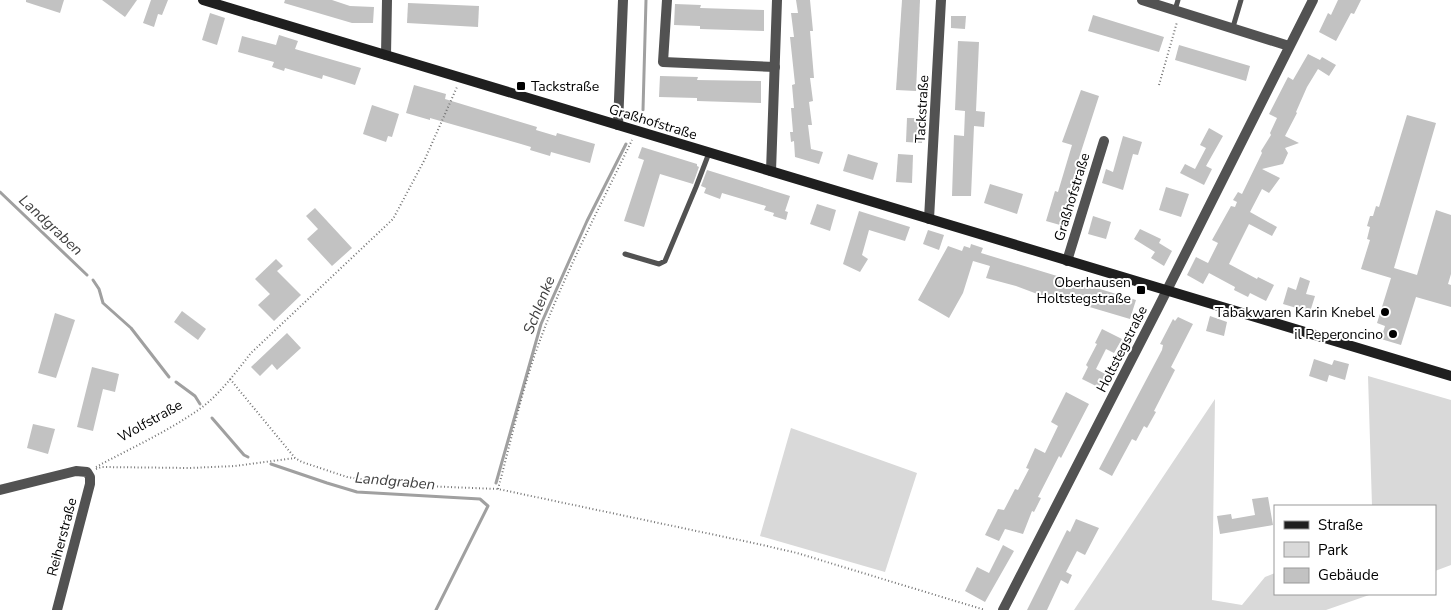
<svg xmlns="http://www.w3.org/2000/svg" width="1451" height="610" font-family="'Nunito Sans',sans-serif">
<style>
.green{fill:#d9d9d9}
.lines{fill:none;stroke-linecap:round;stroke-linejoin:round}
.stream{stroke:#a0a0a0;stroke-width:3}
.building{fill:#c2c2c2}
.path{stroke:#747474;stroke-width:2;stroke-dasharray:1 2.5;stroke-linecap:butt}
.lane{stroke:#525252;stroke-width:5}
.street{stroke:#525252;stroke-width:10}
.secondary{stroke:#1f1f1f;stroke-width:10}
.poi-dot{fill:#000;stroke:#fff;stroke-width:2}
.labels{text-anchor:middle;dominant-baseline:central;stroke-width:4;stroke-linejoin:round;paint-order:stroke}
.poi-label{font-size:14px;fill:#000;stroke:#fff;text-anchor:end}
.street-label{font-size:14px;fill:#000;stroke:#fff}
.water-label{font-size:15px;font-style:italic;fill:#414141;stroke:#fff}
</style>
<rect width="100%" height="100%" fill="#fff"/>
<g class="green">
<path d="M 1368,376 L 1451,400 L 1451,565 L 1435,571 L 1435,506 L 1372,506 Z"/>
<path d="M 1215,399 L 1212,600 L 1242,605 L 1265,577 L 1275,573 L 1275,594 L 1372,594 L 1326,610 L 1074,610 Z"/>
<path d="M 791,428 L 917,473 L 885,572 L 760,536 Z"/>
</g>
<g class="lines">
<g class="stream">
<path d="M 643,110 L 646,0"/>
<path d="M 0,192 L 87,275"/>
<path d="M 93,280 L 99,289 L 103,303 L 131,328 L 169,377"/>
<path d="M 176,382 L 195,396 L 200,404"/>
<path d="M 212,418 L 244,455 L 248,457"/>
<path d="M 271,464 L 327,483 L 357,492 L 480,499 L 488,506 L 436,610"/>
<path d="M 496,483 L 541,324 L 587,221 L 626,144"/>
</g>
</g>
<g class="building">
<path d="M 26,0 L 64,0 L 60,13 L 26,2 Z"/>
<path d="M 102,0 L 137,0 L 125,17 Z"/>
<path d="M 151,0 L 168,0 L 162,15 L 158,14 L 154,27 L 143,23 Z"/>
<path d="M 285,0 L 332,0 L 350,6 L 374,7 L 373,23 L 352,23 L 284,3 Z"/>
<path d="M 796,0 L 810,0 L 813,31 L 810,31 L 814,78 L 810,78 L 813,101 L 809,102 L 812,125 L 808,125 L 811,149 L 823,152 L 819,164 L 795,157 L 794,141 L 791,142 L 790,132 L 793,132 L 791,108 L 794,108 L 792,85 L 795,84 L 790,37 L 794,37 L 791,13 L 798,13 Z"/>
<path d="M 902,0 L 920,0 L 916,91 L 896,90 Z"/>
<path d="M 1338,0 L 1361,0 L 1354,14 L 1351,13 L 1336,41 L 1319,32 L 1328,13 L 1331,15 Z"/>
<path d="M 408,3 L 479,6 L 478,27 L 407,23 Z"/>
<path d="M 675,4 L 701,5 L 700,8 L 764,10 L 764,31 L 700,29 L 700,26 L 674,25 Z"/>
<path d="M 210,13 L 225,18 L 217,45 L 202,40 Z"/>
<path d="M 1093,15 L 1164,37 L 1159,52 L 1088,31 Z"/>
<path d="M 951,16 L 966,16 L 965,29 L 951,28 Z"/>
<path d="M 279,35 L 298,41 L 295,49 L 361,68 L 355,85 L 323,75 L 322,79 L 285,68 L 284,71 L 272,67 L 274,62 L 238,52 L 242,36 L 276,45 Z"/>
<path d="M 958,41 L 979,42 L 976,111 L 985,112 L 984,127 L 974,126 L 971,196 L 952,196 L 954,135 L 964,136 L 965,111 L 955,110 Z"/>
<path d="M 1179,45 L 1250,66 L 1246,81 L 1175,60 Z"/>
<path d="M 1308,54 L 1320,60 L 1322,57 L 1336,65 L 1329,76 L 1318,69 L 1307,87 L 1296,112 L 1297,113 L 1285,136 L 1299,143 L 1285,148 L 1288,153 L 1283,164 L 1262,169 L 1280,178 L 1269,193 L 1262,189 L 1250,212 L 1277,227 L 1272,236 L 1249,224 L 1229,264 L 1257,279 L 1258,277 L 1274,285 L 1266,301 L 1250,293 L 1248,297 L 1234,290 L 1235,287 L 1209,273 L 1203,284 L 1187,275 L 1196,257 L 1208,263 L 1218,243 L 1212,240 L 1231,206 L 1235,207 L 1237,202 L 1233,200 L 1238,192 L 1242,194 L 1262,153 L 1261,151 L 1271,135 L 1270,133 L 1277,118 L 1269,114 L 1288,77 L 1293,80 Z"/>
<path d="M 660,76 L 698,77 L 697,80 L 761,81 L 761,103 L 697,101 L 697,98 L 659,97 Z"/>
<path d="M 414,85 L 446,94 L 445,99 L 537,127 L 536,130 L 556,136 L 557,133 L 595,144 L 590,163 L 551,152 L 550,156 L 530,150 L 531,147 L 521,144 L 430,118 L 430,120 L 406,113 Z"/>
<path d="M 1081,90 L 1099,96 L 1078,161 L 1085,163 L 1067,227 L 1046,221 L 1055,191 L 1058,192 L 1072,145 L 1062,142 Z"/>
<path d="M 372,105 L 399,114 L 392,137 L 388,136 L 386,142 L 363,134 Z"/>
<path d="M 1407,115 L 1436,123 L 1394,268 L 1417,275 L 1436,210 L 1451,215 L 1451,274 L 1448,284 L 1451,285 L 1451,307 L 1416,297 L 1401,345 L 1381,339 L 1385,326 L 1377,323 L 1391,278 L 1361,269 L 1370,240 L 1367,239 L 1370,227 L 1367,226 L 1370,216 L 1373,216 L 1376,206 L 1379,207 Z"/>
<path d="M 907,118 L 923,118 L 922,143 L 906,142 Z"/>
<path d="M 1209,128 L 1223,136 L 1206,166 L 1212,169 L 1204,185 L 1180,173 L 1185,164 L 1195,169 L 1206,148 L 1200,145 Z"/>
<path d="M 1123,136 L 1142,142 L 1138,155 L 1133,154 L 1123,190 L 1102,183 L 1106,169 L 1113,172 Z"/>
<path d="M 642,147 L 697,164 L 697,166 L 699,167 L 693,184 L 660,174 L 644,227 L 624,221 L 644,160 L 638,158 Z"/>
<path d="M 848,154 L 878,163 L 873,180 L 843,171 Z"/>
<path d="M 898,154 L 913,155 L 912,183 L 896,182 Z"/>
<path d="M 707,170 L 790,196 L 785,211 L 788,212 L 786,220 L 773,216 L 774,213 L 764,210 L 766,206 L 722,193 L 720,199 L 704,193 L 706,188 L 701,186 Z"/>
<path d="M 990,184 L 1023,194 L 1017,214 L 984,203 Z"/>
<path d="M 1166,187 L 1189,194 L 1181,217 L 1159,210 Z"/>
<path d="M 817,204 L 836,210 L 830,231 L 810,224 Z"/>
<path d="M 315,208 L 352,248 L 332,266 L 307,239 L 318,229 L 306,216 Z"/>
<path d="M 859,211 L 910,227 L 905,241 L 869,230 L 862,255 L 868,259 L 860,272 L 843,264 Z"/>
<path d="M 1093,216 L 1111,222 L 1106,239 L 1088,234 Z"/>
<path d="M 1140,229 L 1161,239 L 1159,243 L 1172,251 L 1164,266 L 1151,258 L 1155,252 L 1134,239 Z"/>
<path d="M 928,230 L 944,235 L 939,250 L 923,244 Z"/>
<path d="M 971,244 L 983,248 L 981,253 L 1136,300 L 1130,319 L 1049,295 L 1048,298 L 1016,286 L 986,278 L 990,266 L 973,261 L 963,293 L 949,318 L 918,300 L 948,246 L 962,251 L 964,246 L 970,248 Z"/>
<path d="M 276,259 L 283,266 L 277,271 L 301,295 L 274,321 L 258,305 L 270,294 L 255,279 Z"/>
<path d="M 1300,277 L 1310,281 L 1306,294 L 1315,296 L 1310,312 L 1283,304 L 1288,287 L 1296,290 Z"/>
<path d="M 182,311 L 206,329 L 198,340 L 174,322 Z"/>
<path d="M 55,313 L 75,320 L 56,378 L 38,373 Z"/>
<path d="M 1210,316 L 1227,322 L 1224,336 L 1206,331 Z"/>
<path d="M 1178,317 L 1193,324 L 1171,367 L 1175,370 L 1154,411 L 1156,412 L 1147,428 L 1144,426 L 1136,441 L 1132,439 L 1112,476 L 1099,469 L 1162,350 L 1163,345 L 1160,344 L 1173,319 L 1175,321 Z"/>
<path d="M 1102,329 L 1122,339 L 1114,353 L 1106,349 L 1096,369 L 1107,375 L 1100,388 L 1082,379 L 1088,367 L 1086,365 L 1097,344 L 1095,343 Z"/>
<path d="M 287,333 L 301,348 L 277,370 L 272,364 L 260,376 L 251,367 Z"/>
<path d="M 1314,359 L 1332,365 L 1334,360 L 1349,364 L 1345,380 L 1329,375 L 1327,382 L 1309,376 Z"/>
<path d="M 92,367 L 119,374 L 115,392 L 103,389 L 93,431 L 77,427 Z"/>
<path d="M 1066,392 L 1089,404 L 1061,458 L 1059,456 L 1038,497 L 1041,498 L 1034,512 L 1032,511 L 1023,534 L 1005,529 L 999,541 L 985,535 L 998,509 L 1004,510 L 1015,489 L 1018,490 L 1029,469 L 1026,468 L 1035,448 L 1045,453 L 1058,426 L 1051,422 Z"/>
<path d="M 33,424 L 55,429 L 48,454 L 27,448 Z"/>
<path d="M 1268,497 L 1273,525 L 1220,534 L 1217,516 L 1231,514 L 1232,519 L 1255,515 L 1252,499 Z"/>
<path d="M 1076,519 L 1099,528 L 1085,555 L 1077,551 L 1066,572 L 1072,575 L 1068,584 L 1061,580 L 1047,610 L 1027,610 L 1067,530 L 1070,532 Z"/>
<path d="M 1003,545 L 1014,551 L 985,602 L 965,591 L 977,567 L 989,573 Z"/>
</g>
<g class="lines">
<g class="path">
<path d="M 1159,85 L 1177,22"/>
<path d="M 230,379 L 295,458 L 302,462 L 347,477 L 399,485 L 498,489 L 758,544 L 797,553 L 985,610"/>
<path d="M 96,467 C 131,448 169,431 201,408 C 220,394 236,372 251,353 L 393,219 L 425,159 L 457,87"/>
<path d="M 96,469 L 101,467 L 190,468 L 235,466 L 295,458"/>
<path d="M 498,489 C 510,445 520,398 535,354 C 561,280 598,211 632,140"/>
</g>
<g class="lane">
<path d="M 1175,10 L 1178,0"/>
<path d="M 1233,27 L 1241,0"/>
<path d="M 625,254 L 659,264 L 665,261 L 696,187 L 709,153"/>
</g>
<g class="street">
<path d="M 667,0 L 663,62 L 775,67"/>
<path d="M 1142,0 L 1289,46"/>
<path d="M 386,55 L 387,0"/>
<path d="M 618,125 L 623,0"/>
<path d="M 771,171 L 777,0"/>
<path d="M 929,219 L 941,0"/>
<path d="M 1067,261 L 1104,141"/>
<path d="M 0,490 L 76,471 L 87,472 L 90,477 L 90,484 L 57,610"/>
<path d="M 1003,610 L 1158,308 L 1313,0"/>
</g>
<path class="secondary" d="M 203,0 L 1451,376"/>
</g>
<g class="poi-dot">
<rect x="516" y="81" width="10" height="10" rx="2.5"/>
<rect x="1136" y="285" width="10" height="10" rx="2.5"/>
<circle cx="1385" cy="312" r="5"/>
<circle cx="1393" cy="334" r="5"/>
</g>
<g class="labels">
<g class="poi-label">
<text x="531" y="86" text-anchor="start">Tackstraße</text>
<text x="1131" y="282">Oberhausen<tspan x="1131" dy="16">Holtstegstraße</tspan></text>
<text x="1375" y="312">Tabakwaren Karin Knebel</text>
<text x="1383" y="334">il Peperoncino</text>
</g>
<g class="street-label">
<text transform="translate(922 109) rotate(-87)">Tackstraße</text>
<text transform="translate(653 122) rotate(17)">Graßhofstraße</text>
<text transform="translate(1072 197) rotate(-73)">Graßhofstraße</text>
<text transform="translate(1122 349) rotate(-63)">Holtstegstraße</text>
<text transform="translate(150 421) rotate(-29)">Wolfstraße</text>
<text transform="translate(62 537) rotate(-75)">Reiherstraße</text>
</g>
<g class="water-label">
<text transform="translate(51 225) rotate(43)">Landgraben</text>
<text transform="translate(539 305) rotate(-68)">Schlenke</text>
<text transform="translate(395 481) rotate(5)">Landgraben</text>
</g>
</g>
<rect x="1274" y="505" width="162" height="90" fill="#ffffff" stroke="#999999"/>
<rect x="1284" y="521" width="25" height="8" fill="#1f1f1f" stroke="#999999"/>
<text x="1318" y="530" font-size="15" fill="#000000">Straße</text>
<rect x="1284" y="542" width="25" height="15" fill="#d9d9d9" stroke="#999999"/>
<text x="1318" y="555" font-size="15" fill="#000000">Park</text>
<rect x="1284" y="568" width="25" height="15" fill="#c2c2c2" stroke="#999999"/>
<text x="1318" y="580" font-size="15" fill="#000000">Gebäude</text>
</svg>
